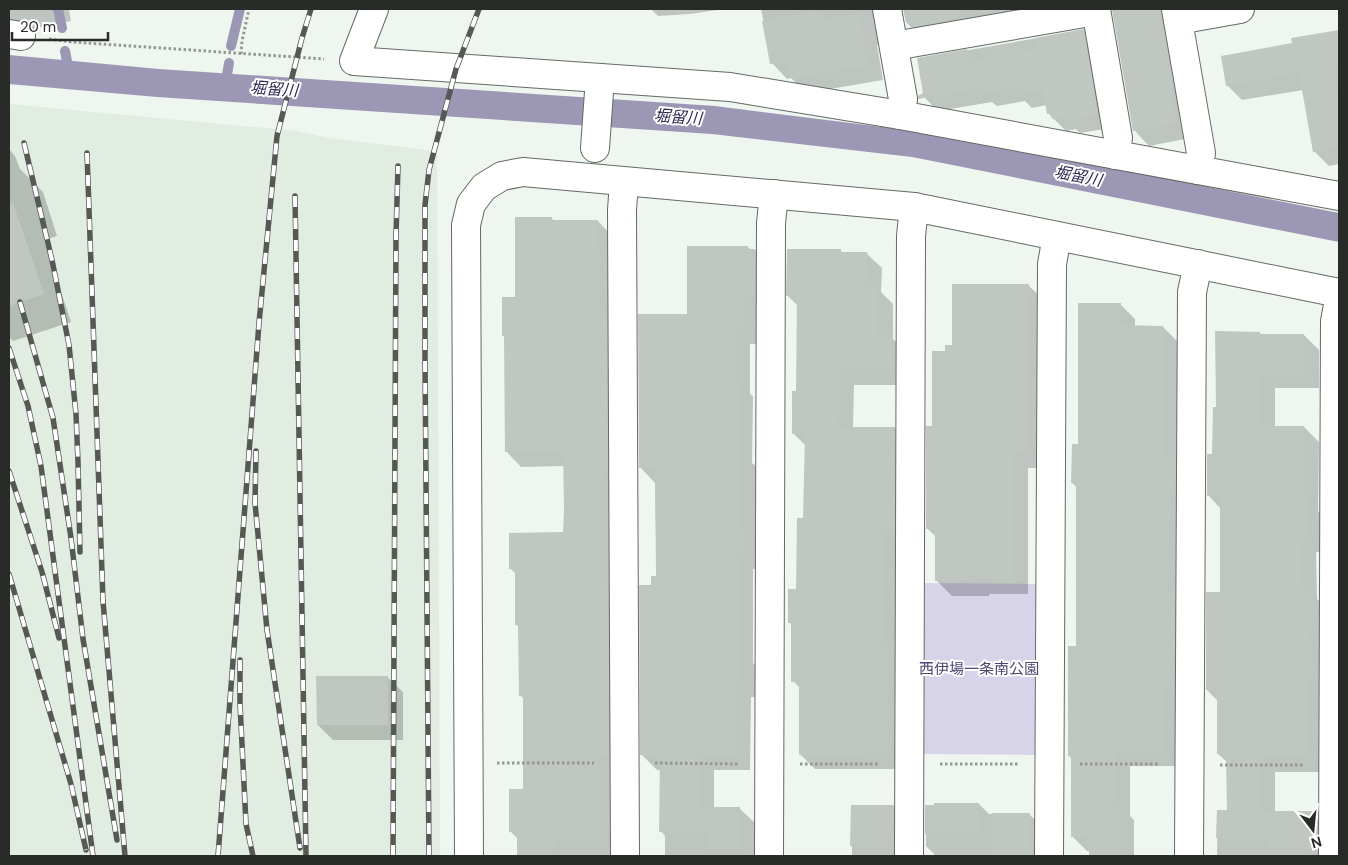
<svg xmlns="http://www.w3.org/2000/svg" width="1348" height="865" font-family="'DM Sans','Noto Sans JP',sans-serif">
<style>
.built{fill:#e0ede0}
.green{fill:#d7d4e9}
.water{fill:#9b97b5}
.shadow{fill:#0003}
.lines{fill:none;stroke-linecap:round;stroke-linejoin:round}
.stream{stroke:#9b97b5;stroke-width:10}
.building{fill:#c0c7c0}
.minor-casing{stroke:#646a64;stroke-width:30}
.path{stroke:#939894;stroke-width:3;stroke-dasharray:2.5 2.5;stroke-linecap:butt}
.minor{stroke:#fff;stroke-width:28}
.rail-casing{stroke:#555855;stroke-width:5.5}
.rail{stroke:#fff;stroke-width:4;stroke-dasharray:11;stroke-linecap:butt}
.labels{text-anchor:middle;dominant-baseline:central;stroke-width:4;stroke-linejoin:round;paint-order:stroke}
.park-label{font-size:15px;fill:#4e4572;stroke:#fff}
.water-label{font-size:16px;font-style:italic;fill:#302750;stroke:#fff}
</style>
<rect width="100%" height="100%" fill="#eef6ef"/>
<path class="built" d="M 9,104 L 297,131 L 328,138 L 437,151 L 440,856 L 9,856 Z"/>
<path class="green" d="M 924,583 L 1036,584 L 1035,755 L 923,754 Z"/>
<path class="water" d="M 9,55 L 159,69 L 715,106 L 947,135 L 1339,213 L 1339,242 L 912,157 L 712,134 L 157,97 L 9,84 Z"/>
<g class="shadow">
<path d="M 9,9 L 69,9 L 71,21 L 27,30 L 9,28 Z"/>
<path d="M 651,9 L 724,9 L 690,14 L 658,16 Z"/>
<path d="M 761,9 L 899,9 L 889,43 L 877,45 L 883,80 L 806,93 L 791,78 L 787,79 L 772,63 Z"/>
<path d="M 903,9 L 1108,9 L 922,38 L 906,22 Z"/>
<path d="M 1112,9 L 1171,9 L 1190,138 L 1149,146 L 1134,130 Z"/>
<path d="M 1083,30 L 1096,43 L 1111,128 L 1080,133 L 1076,129 L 1066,131 L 1048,113 L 1047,105 L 1032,108 L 1025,101 L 997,106 L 992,102 L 938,111 L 925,98 L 918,59 Z"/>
<path d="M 1337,31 L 1339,34 L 1339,164 L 1329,166 L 1314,151 L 1303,90 L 1242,100 L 1227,85 L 1293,44 Z"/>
<path d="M 9,149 L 15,156 L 20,169 L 43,192 L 57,236 L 44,240 L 71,322 L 13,341 L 9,337 Z"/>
<path d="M 551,218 L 555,221 L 598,221 L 613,237 L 616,856 L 518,856 L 518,839 L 510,831 L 524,790 L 524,699 L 520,695 L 519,628 L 517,625 L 516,574 L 510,568 L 564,533 L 564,466 L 521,467 L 506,451 L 505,337 L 503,335 L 516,298 Z"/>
<path d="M 748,247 L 751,250 L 755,250 L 770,265 L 760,344 L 750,344 L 750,394 L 753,396 L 752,463 L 756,466 L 755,543 L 758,546 L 757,569 L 753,569 L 753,663 L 756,666 L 755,697 L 751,697 L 750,770 L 714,770 L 714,808 L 739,808 L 755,823 L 755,856 L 665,856 L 665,836 L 661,831 L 661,770 L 657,770 L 641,754 L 652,586 L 657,577 L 655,483 L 640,467 L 688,315 Z"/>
<path d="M 840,250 L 843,253 L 866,253 L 882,268 L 881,292 L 893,304 L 893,339 L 907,353 L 907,385 L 854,385 L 853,428 L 894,428 L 910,443 L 903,769 L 815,769 L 800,754 L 800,688 L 793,681 L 793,626 L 790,623 L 798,590 L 805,519 L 806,446 L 793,433 L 798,392 L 798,306 L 788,296 Z"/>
<path d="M 1028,285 L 1044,300 L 1041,468 L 1028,468 L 1028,594 L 989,594 L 989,596 L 952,596 L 936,580 L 937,538 L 927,528 L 933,428 L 946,353 Z"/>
<path d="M 1120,304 L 1135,319 L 1135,327 L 1163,327 L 1178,342 L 1178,766 L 1130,766 L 1130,816 L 1134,820 L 1134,856 L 1090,856 L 1090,851 L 1087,851 L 1072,836 L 1072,759 L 1069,756 L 1077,647 L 1078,488 L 1072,483 L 1079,446 Z"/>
<path d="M 1260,333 L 1262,335 L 1304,335 L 1319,350 L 1319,388 L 1275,388 L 1275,427 L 1304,427 L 1319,442 L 1318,511 L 1321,514 L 1321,552 L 1316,552 L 1317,599 L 1325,607 L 1321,772 L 1275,772 L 1275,812 L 1312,812 L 1327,828 L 1332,856 L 1217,856 L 1218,811 L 1228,812 L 1227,762 L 1218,754 L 1218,701 L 1207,690 L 1221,593 L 1221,509 L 1208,495 L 1214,455 L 1217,408 Z"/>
<path d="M 387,677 L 403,692 L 403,740 L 333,740 L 318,725 Z"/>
<path d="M 979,804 L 989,814 L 1029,814 L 1045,830 L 1045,856 L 936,856 L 926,846 L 926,806 Z"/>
<path d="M 852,806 L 893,806 L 908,822 L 908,856 L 852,856 Z"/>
</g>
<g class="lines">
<g class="stream">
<path d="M 58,9 L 62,28"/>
<path d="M 231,46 L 240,9"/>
<path d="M 65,51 L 69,72"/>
<path d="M 225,87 L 229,63"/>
</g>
</g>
<g class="building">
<path d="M 909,9 L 960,9 L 962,18 L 912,27 Z"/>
<path d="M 1112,9 L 1159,9 L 1174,94 L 1171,95 L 1176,123 L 1133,131 Z"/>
<path d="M 819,11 L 820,21 L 859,14 L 868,65 L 790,78 L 786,61 L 770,64 L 762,21 Z"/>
<path d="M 1084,29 L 1098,115 L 1066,121 L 1065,116 L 1052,119 L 1051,113 L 1047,114 L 1043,90 L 1018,95 L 1017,87 L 983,94 L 982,88 L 918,99 L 918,96 L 923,93 L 917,58 L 967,49 L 970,65 L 1002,46 L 1037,52 L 1035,38 Z"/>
<path d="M 1339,30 L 1339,66 L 1334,67 L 1339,99 L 1339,147 L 1313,152 L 1299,73 L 1226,86 L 1221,56 L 1292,43 L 1291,38 Z"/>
<path d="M 13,203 L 44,294 L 9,306 L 9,204 Z"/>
<path d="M 515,217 L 552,217 L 552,220 L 598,220 L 599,309 L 601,309 L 601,313 L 607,313 L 608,469 L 603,469 L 603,485 L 599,486 L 600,585 L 608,585 L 609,755 L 600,755 L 600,839 L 554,839 L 554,856 L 517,856 L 517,832 L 509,832 L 509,789 L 523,789 L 523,696 L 519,696 L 518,625 L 515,625 L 515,569 L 509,569 L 509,533 L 563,532 L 564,511 L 563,451 L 505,452 L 504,336 L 502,336 L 502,297 L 515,297 Z"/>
<path d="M 687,246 L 748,246 L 748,249 L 755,249 L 755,296 L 745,296 L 745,329 L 736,329 L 736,380 L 738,380 L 738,449 L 741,449 L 740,529 L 743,529 L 743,554 L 738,554 L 738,650 L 741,650 L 741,682 L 736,682 L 736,756 L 699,755 L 699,807 L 740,807 L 740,849 L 709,849 L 709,832 L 659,832 L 660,755 L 640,755 L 639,585 L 651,585 L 651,576 L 656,576 L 655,468 L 639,468 L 638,314 L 687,314 Z"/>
<path d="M 787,249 L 841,249 L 841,252 L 867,252 L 866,287 L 878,287 L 878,337 L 892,337 L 892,370 L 839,370 L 838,427 L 895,427 L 894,529 L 882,529 L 882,644 L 888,644 L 888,754 L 799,755 L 799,682 L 791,682 L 791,623 L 788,623 L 788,589 L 796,589 L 797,518 L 803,518 L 805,434 L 792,434 L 792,391 L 796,391 L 797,296 L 786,296 Z"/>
<path d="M 952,284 L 1029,284 L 1027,453 L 1014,453 L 1014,579 L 974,579 L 974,581 L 935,581 L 935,529 L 926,529 L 926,426 L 932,426 L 932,351 L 945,351 L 945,345 L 952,345 Z"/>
<path d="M 1078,303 L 1121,303 L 1121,325 L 1163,326 L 1163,455 L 1176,455 L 1175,496 L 1170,496 L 1168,592 L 1175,592 L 1174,690 L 1163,690 L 1163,752 L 1115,752 L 1115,804 L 1119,804 L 1119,856 L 1089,856 L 1089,837 L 1071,837 L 1071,756 L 1068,756 L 1068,646 L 1076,646 L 1076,483 L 1071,483 L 1072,444 L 1078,444 Z"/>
<path d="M 1215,331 L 1260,332 L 1260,334 L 1304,334 L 1304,374 L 1261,374 L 1261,426 L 1304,426 L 1303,498 L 1307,498 L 1307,537 L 1302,537 L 1302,591 L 1311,591 L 1310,646 L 1311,646 L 1311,681 L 1306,681 L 1306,757 L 1260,757 L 1260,811 L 1312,811 L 1312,848 L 1269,848 L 1269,838 L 1216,838 L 1217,810 L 1227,810 L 1226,754 L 1217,754 L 1217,690 L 1206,690 L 1206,592 L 1220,592 L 1220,496 L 1207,496 L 1207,454 L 1212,454 L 1213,407 L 1216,407 Z"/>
<path d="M 316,676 L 388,676 L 388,725 L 317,725 Z"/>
<path d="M 934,803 L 979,803 L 979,834 L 925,834 L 925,805 L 934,805 Z"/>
<path d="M 851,805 L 894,805 L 893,834 L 887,834 L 887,846 L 850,846 Z"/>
<path d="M 992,813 L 1030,813 L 1030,855 L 991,855 Z"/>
</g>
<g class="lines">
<defs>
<g id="minor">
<path d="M 374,9 L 354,61 L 730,87 L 900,115 L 1339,196"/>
<path d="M 887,9 L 903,99 L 900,115"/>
<path d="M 1096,9 L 1118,138 L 1115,155"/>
<path d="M 1176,9 L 1201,153 L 1198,170"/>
<path d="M 1178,20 L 1240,9"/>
<path d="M 9,34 L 21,36"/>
<path d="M 894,46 L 1096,11"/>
<path d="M 595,148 L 600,78"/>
<path d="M 624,182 L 622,210 L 625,856"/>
<path d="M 469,856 L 466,225 L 471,204 L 484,187 L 502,176 L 523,172 L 914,207 L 1339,293"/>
<path d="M 769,856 L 771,223 L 774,194"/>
<path d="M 909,856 L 911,236 L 914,207"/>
<path d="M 1049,856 L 1052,264 L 1057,236"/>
<path d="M 1189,856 L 1192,292 L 1198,264"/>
<path d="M 1333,856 L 1335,321 L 1339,300"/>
</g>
</defs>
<use href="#minor" class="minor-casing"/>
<g class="path">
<path d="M 49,39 L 72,42 L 324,59"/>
<path d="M 241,54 L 242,41 L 249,9"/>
<path d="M 497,763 L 594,763"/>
<path d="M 655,763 L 739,764"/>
<path d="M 800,764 L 879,764"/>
<path d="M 940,764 L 1019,764"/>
<path d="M 1080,764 L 1159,764"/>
<path d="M 1220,765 L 1304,765"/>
</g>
<use href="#minor" class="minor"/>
<defs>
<g id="rail">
<path d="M 24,143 L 52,260 L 69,345 L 76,414 L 78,462 L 80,552"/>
<path d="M 87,153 L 103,601 L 125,856"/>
<path d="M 295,196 L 306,856"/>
<path d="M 20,302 L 53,418 L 71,538 L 83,639 L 117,840"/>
<path d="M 9,348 L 28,406 L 41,466 L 93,856"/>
<path d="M 256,451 L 255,503 L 267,630 L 300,848"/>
<path d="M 9,471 L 42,572 L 59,638"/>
<path d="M 9,574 L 71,784 L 86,850"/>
<path d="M 240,660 L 240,704 L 246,824 L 253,856"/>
<path d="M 218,856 L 259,323 L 277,136 L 302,38 L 311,9"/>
<path d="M 393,856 L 396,236 L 398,166"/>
<path d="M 429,856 L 425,358 L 425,205 L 429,170 L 456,69 L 479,9"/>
</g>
</defs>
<use href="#rail" class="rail-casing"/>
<use href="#rail" class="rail"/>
</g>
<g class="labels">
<g class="park-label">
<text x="979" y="669">西伊場一条南公園</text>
</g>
<g class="water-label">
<text transform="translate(274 89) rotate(4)">堀留川</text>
<text transform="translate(678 117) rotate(4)">堀留川</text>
<text transform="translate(1078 176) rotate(11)">堀留川</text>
</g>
</g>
<rect width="1348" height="865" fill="none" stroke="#292b29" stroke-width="20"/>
<g transform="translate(1313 830) rotate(164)" stroke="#ffffff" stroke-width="4" paint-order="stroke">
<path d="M0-4L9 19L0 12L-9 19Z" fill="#292b29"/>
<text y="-8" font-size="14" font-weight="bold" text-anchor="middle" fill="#292b29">N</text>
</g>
<path d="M12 32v8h96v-8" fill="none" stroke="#292b29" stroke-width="2.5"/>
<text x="20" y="32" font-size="15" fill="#292b29" stroke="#ffffff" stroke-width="4" paint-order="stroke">20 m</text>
</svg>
